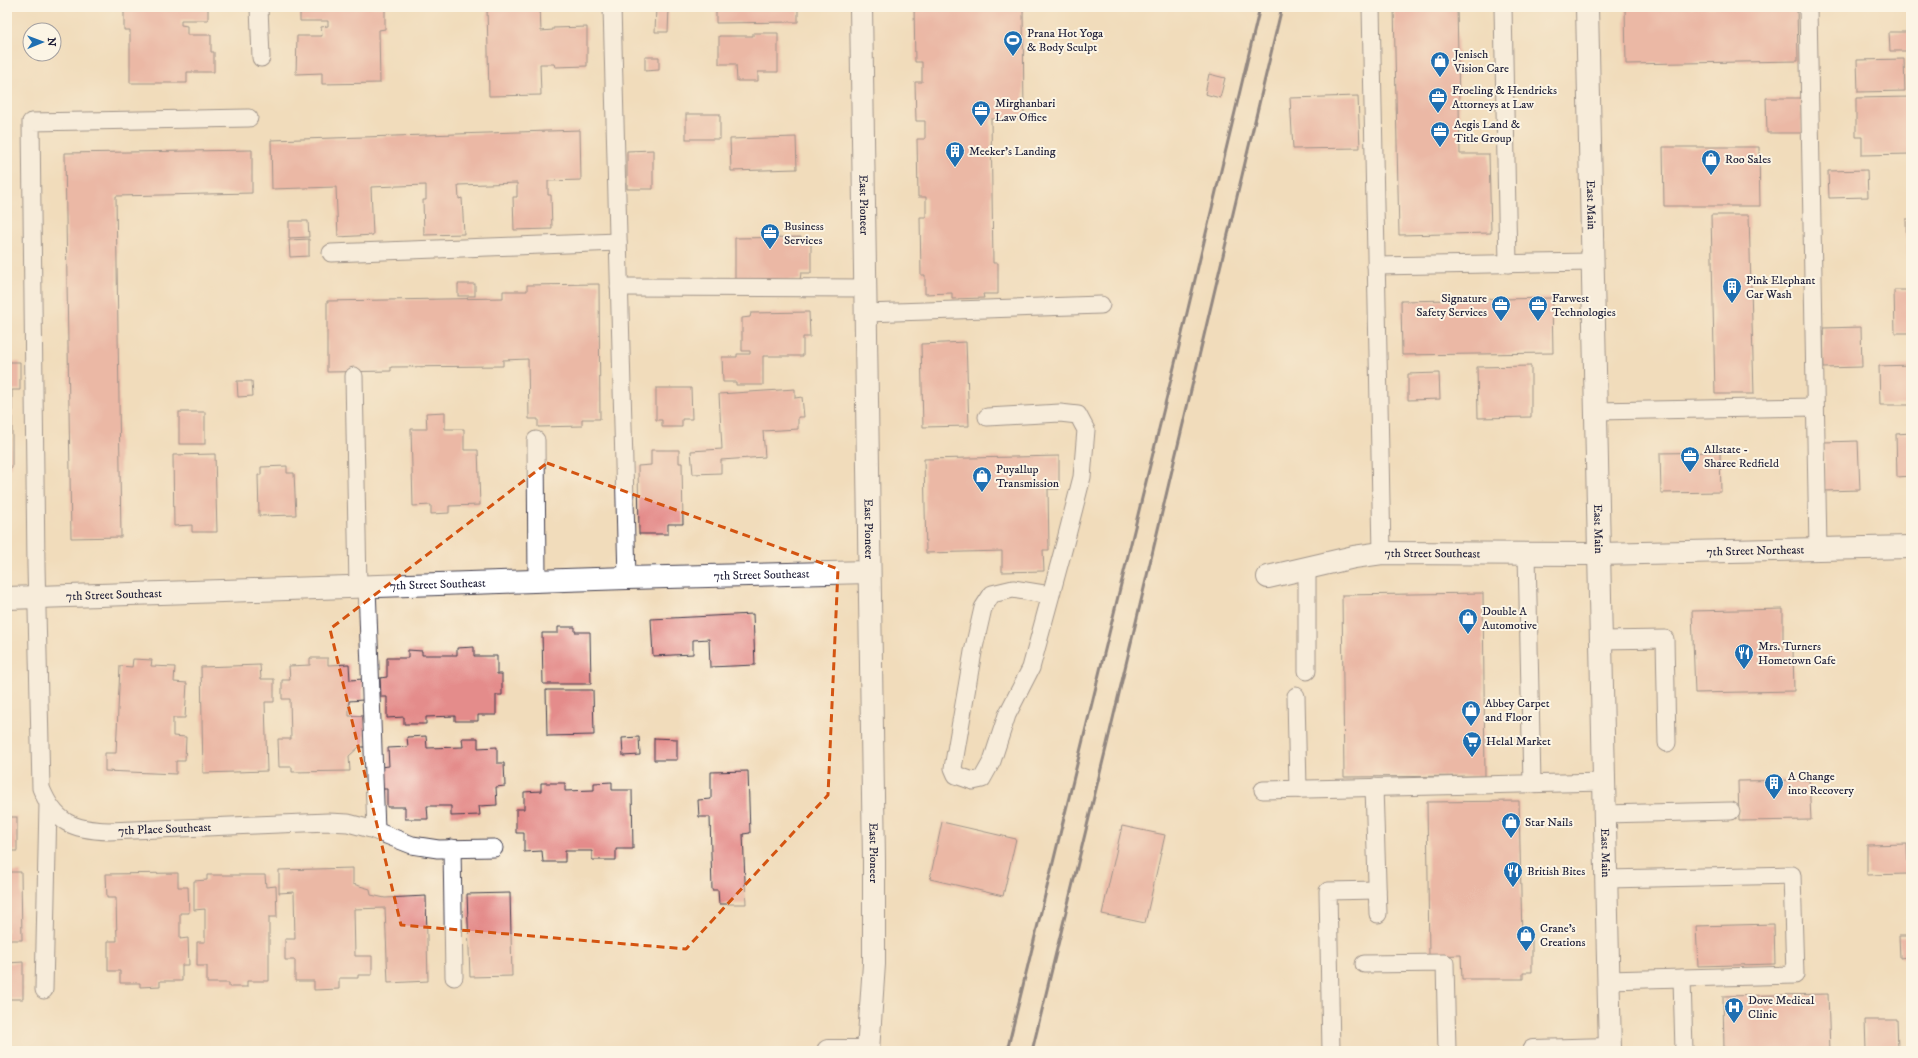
<svg xmlns="http://www.w3.org/2000/svg" width="1918" height="1058" font-family="'IM FELL DW Pica',serif">
<style>
.building{fill:#e48c8b}
.lines{fill:none;stroke-linecap:round;stroke-linejoin:round}
.lane-casing{stroke:#413e4e;stroke-width:19}
.street-casing{stroke:#413e4e;stroke-width:24}
.secondary-casing{stroke:#413e4e;stroke-width:24}
.highway-casing{stroke:#413e4e;stroke-width:24}
.lane{stroke:#fff;stroke-width:17}
.street{stroke:#fff;stroke-width:22}
.secondary{stroke:#fff;stroke-width:22}
.highway{stroke:#fff;stroke-width:22}
.rail{stroke:#22223b;stroke-width:3}
.marked{fill:none;stroke:#d45411;stroke-width:3;stroke-dasharray:8 5;stroke-linejoin:round}
.labels{text-anchor:middle;dominant-baseline:central;stroke-width:4;stroke-linejoin:round;paint-order:stroke}
.poi-label{font-size:12px;fill:#22223b;stroke:#fcf5e5;text-anchor:start}
.street-label{font-size:12px;fill:#22223b;stroke:#fcf5e5}
</style>
<rect width="100%" height="100%" fill="#fcf5e5"/>
<filter id="ink" filterUnits="userSpaceOnUse"><feTurbulence type="fractalNoise" baseFrequency=".025" numOctaves="2"/><feDisplacementMap in="SourceGraphic" scale="8" xChannelSelector="R" yChannelSelector="G"/><feConvolveMatrix kernelMatrix="1 2 1 2 8 2 1 2 1" color-interpolation-filters="sRGB"/></filter>
<filter id="wash" filterUnits="userSpaceOnUse"><feTurbulence type="fractalNoise" baseFrequency=".012" numOctaves="4" result="noise"/><feDisplacementMap in="SourceGraphic" scale="16" xChannelSelector="R" yChannelSelector="G"/><feGaussianBlur stdDeviation="0.9" result="paint"/><feColorMatrix in="noise" values="0 0 0 0 0 0 0 0 0 0 0 0 0 0 0 0 0 1.4 0 .05"/><feComposite in="paint" operator="in"/></filter>
<g filter="url(#wash)">
<rect width="100%" height="100%" fill="#f1dcbb"/>
<g id="blocks">
<g class="building">
<path d="M 124,7 L 208,7 L 208,20 L 181,20 L 181,25 L 187,26 L 187,35 L 211,35 L 211,52 L 214,52 L 214,72 L 187,72 L 187,83 L 130,83 L 130,30 L 124,30 Z"/>
<path d="M 300,7 L 385,7 L 385,29 L 379,30 L 380,83 L 322,84 L 322,73 L 296,74 L 297,36 L 322,36 L 321,27 L 328,26 L 328,21 L 300,21 Z"/>
<path d="M 487,7 L 540,7 L 541,31 L 553,30 L 553,28 L 587,27 L 587,66 L 555,67 L 554,64 L 540,64 L 541,95 L 489,96 Z"/>
<path d="M 656,7 L 669,8 L 668,32 L 655,32 Z"/>
<path d="M 716,7 L 798,7 L 798,22 L 716,23 Z"/>
<path d="M 914,7 L 1023,7 L 1024,119 L 991,119 L 993,263 L 998,263 L 998,294 L 983,294 L 984,298 L 952,299 L 952,293 L 925,294 L 925,275 L 921,275 L 920,217 L 926,217 L 926,197 L 918,197 L 917,139 L 925,139 L 925,121 L 916,121 L 915,82 L 922,82 L 922,62 L 915,62 Z"/>
<path d="M 1394,7 L 1457,7 L 1460,154 L 1489,154 L 1491,233 L 1399,235 Z"/>
<path d="M 1625,7 L 1797,7 L 1798,61 L 1626,64 Z"/>
<path d="M 1908,7 L 1911,7 L 1911,28 L 1909,28 Z"/>
<path d="M 1889,32 L 1911,32 L 1911,51 L 1890,51 Z"/>
<path d="M 753,33 L 778,33 L 778,72 L 758,72 L 758,81 L 737,81 L 736,64 L 719,64 L 719,36 L 753,36 Z"/>
<path d="M 645,57 L 659,57 L 659,70 L 645,71 Z"/>
<path d="M 1904,59 L 1905,91 L 1858,92 L 1857,60 Z"/>
<path d="M 1209,74 L 1225,78 L 1220,98 L 1205,94 Z"/>
<path d="M 1358,96 L 1360,148 L 1293,149 L 1290,98 Z"/>
<path d="M 1911,97 L 1911,154 L 1862,155 L 1862,137 L 1856,137 L 1856,98 Z"/>
<path d="M 1766,98 L 1801,98 L 1802,133 L 1767,133 Z"/>
<rect x="686" y="114" width="34" height="25"/>
<path d="M 580,130 L 581,180 L 548,181 L 548,195 L 551,195 L 552,229 L 514,230 L 513,197 L 517,197 L 517,183 L 458,185 L 459,199 L 462,198 L 464,234 L 424,235 L 423,200 L 426,200 L 426,185 L 371,187 L 373,235 L 338,237 L 336,187 L 272,189 L 271,140 Z"/>
<path d="M 796,137 L 797,169 L 731,171 L 730,139 Z"/>
<path d="M 1663,147 L 1759,147 L 1760,206 L 1664,206 Z"/>
<path d="M 252,150 L 252,193 L 116,196 L 121,537 L 71,538 L 65,153 Z"/>
<path d="M 653,150 L 653,189 L 627,189 L 627,151 Z"/>
<path d="M 1867,170 L 1868,197 L 1829,198 L 1828,171 Z"/>
<path d="M 1711,215 L 1749,215 L 1754,394 L 1715,394 Z"/>
<path d="M 1906,219 L 1911,219 L 1911,256 L 1907,256 Z"/>
<path d="M 289,221 L 308,221 L 309,237 L 289,238 Z"/>
<path d="M 801,237 L 801,242 L 811,242 L 811,273 L 801,273 L 800,280 L 735,281 L 735,238 Z"/>
<path d="M 309,239 L 309,256 L 290,257 L 289,240 Z"/>
<rect x="458" y="284" width="17" height="12"/>
<path d="M 599,284 L 600,419 L 582,419 L 582,426 L 538,427 L 538,419 L 529,419 L 528,359 L 503,360 L 503,366 L 391,367 L 391,371 L 327,372 L 327,301 L 503,298 L 503,291 L 527,291 L 527,285 Z"/>
<path d="M 1894,290 L 1911,290 L 1911,333 L 1895,333 Z"/>
<path d="M 1552,298 L 1553,353 L 1402,355 L 1401,301 Z"/>
<path d="M 809,312 L 810,337 L 803,337 L 803,356 L 763,356 L 763,385 L 736,385 L 736,382 L 723,382 L 722,357 L 737,357 L 737,354 L 750,354 L 750,351 L 742,351 L 742,318 L 750,317 L 751,313 Z"/>
<path d="M 1861,327 L 1862,367 L 1824,368 L 1823,328 Z"/>
<path d="M 966,342 L 969,426 L 923,427 L 921,344 Z"/>
<path d="M 7,362 L 20,362 L 20,390 L 12,390 L 12,468 L 7,468 Z"/>
<path d="M 1911,365 L 1911,405 L 1880,405 L 1879,366 Z"/>
<path d="M 1531,366 L 1531,417 L 1478,418 L 1477,367 Z"/>
<path d="M 1439,373 L 1440,399 L 1408,400 L 1408,374 Z"/>
<path d="M 237,381 L 252,381 L 253,396 L 238,397 Z"/>
<path d="M 656,388 L 691,388 L 692,419 L 682,419 L 682,427 L 662,427 L 662,420 L 656,420 Z"/>
<path d="M 795,389 L 795,398 L 802,397 L 804,417 L 798,417 L 798,429 L 763,431 L 765,457 L 721,460 L 721,473 L 693,474 L 691,451 L 722,449 L 719,394 Z"/>
<rect x="179" y="412" width="26" height="32"/>
<path d="M 445,412 L 445,429 L 464,429 L 464,450 L 478,450 L 480,505 L 449,506 L 449,513 L 431,514 L 431,505 L 413,506 L 411,429 L 427,429 L 426,413 Z"/>
<path d="M 1911,433 L 1911,476 L 1897,477 L 1896,434 Z"/>
<path d="M 1858,441 L 1860,490 L 1825,491 L 1824,442 Z"/>
<path d="M 651,450 L 679,450 L 679,463 L 682,463 L 683,524 L 668,524 L 668,534 L 639,534 L 638,466 L 651,465 Z"/>
<path d="M 1720,452 L 1721,492 L 1661,493 L 1660,453 Z"/>
<path d="M 215,454 L 217,532 L 192,532 L 192,525 L 174,526 L 173,455 Z"/>
<path d="M 1059,456 L 1059,489 L 1048,489 L 1049,550 L 1043,550 L 1044,571 L 1002,572 L 1002,551 L 926,553 L 924,459 Z"/>
<path d="M 287,466 L 287,473 L 294,473 L 296,515 L 259,516 L 258,475 L 261,475 L 261,467 Z"/>
<path d="M 1483,593 L 1485,776 L 1344,777 L 1342,595 Z"/>
<path d="M 1783,609 L 1783,649 L 1793,649 L 1794,691 L 1695,693 L 1692,611 Z"/>
<path d="M 753,614 L 755,665 L 710,667 L 709,639 L 693,640 L 693,654 L 653,656 L 651,619 Z"/>
<path d="M 558,627 L 575,627 L 575,632 L 590,632 L 591,684 L 543,684 L 542,633 L 558,633 Z"/>
<path d="M 474,647 L 474,656 L 497,656 L 497,674 L 502,674 L 502,695 L 496,695 L 496,715 L 478,715 L 478,721 L 455,721 L 455,716 L 426,717 L 426,724 L 404,724 L 404,717 L 387,718 L 387,697 L 381,697 L 380,678 L 387,677 L 387,658 L 408,658 L 408,650 L 422,651 L 422,655 L 457,655 L 457,648 Z"/>
<path d="M 310,658 L 328,658 L 328,665 L 349,664 L 350,680 L 363,679 L 363,700 L 349,701 L 349,716 L 365,716 L 365,747 L 359,747 L 349,756 L 350,771 L 292,772 L 292,767 L 279,767 L 278,739 L 291,739 L 290,699 L 282,699 L 282,680 L 290,680 L 289,666 L 310,665 Z"/>
<path d="M 133,659 L 152,660 L 151,666 L 175,667 L 174,682 L 187,683 L 185,718 L 173,718 L 173,736 L 186,737 L 185,761 L 176,761 L 176,774 L 105,771 L 105,753 L 116,753 L 120,666 L 132,667 Z"/>
<path d="M 260,665 L 261,679 L 274,679 L 274,702 L 265,702 L 267,771 L 203,773 L 201,667 Z"/>
<path d="M 546,690 L 593,690 L 594,735 L 547,736 Z"/>
<path d="M 426,736 L 427,748 L 463,747 L 462,738 L 478,738 L 478,748 L 497,747 L 497,763 L 504,763 L 505,786 L 496,787 L 497,805 L 479,806 L 480,815 L 451,816 L 451,806 L 427,806 L 428,819 L 405,819 L 405,807 L 387,807 L 387,789 L 381,789 L 380,767 L 389,766 L 388,748 L 408,747 L 407,737 Z"/>
<path d="M 639,737 L 640,755 L 623,756 L 622,738 Z"/>
<path d="M 654,738 L 677,739 L 677,760 L 654,760 Z"/>
<path d="M 748,771 L 750,833 L 743,834 L 746,904 L 719,904 L 718,890 L 712,890 L 710,817 L 699,817 L 698,800 L 711,799 L 711,772 Z"/>
<path d="M 1809,780 L 1811,820 L 1739,821 L 1738,781 Z"/>
<path d="M 612,782 L 612,790 L 632,790 L 633,849 L 616,849 L 616,860 L 592,860 L 592,851 L 565,851 L 565,862 L 543,862 L 542,851 L 524,852 L 524,833 L 516,833 L 516,809 L 524,809 L 524,792 L 541,791 L 541,783 L 565,783 L 565,791 L 594,790 L 594,783 Z"/>
<path d="M 1519,801 L 1522,939 L 1532,939 L 1532,972 L 1523,972 L 1523,979 L 1462,979 L 1461,955 L 1429,956 L 1427,802 Z"/>
<rect x="7" y="817" width="10" height="34"/>
<path d="M 942,822 L 1016,839 L 1003,896 L 930,879 Z"/>
<path d="M 1122,826 L 1165,835 L 1145,923 L 1102,914 Z"/>
<path d="M 1907,844 L 1908,874 L 1867,875 L 1867,845 Z"/>
<path d="M 353,868 L 353,884 L 370,889 L 371,895 L 385,898 L 426,896 L 428,981 L 388,983 L 385,908 L 354,909 L 355,956 L 372,956 L 372,975 L 358,975 L 358,978 L 339,978 L 339,989 L 314,990 L 314,981 L 295,981 L 295,960 L 285,960 L 285,939 L 295,939 L 294,892 L 279,893 L 279,870 Z"/>
<path d="M 7,872 L 21,872 L 22,940 L 7,940 Z"/>
<path d="M 178,873 L 178,887 L 188,887 L 189,913 L 180,913 L 180,939 L 188,938 L 189,965 L 182,965 L 182,981 L 160,981 L 160,986 L 140,987 L 140,983 L 120,983 L 120,971 L 108,971 L 108,941 L 117,941 L 116,898 L 107,898 L 106,874 Z"/>
<path d="M 207,875 L 265,875 L 266,887 L 276,886 L 277,917 L 269,917 L 269,981 L 247,981 L 247,987 L 229,987 L 229,983 L 207,983 L 207,966 L 197,966 L 197,942 L 205,942 L 205,909 L 194,910 L 194,881 L 207,880 Z"/>
<path d="M 510,893 L 512,976 L 470,977 L 467,894 Z"/>
<path d="M 1774,924 L 1775,964 L 1698,966 L 1696,926 Z"/>
<path d="M 1907,925 L 1911,925 L 1911,971 L 1908,971 L 1907,957 L 1900,958 L 1899,936 L 1907,936 Z"/>
<path d="M 23,962 L 23,999 L 7,999 L 7,963 Z"/>
<path d="M 1828,994 L 1830,1051 L 1724,1051 L 1723,996 Z"/>
<path d="M 1865,1020 L 1897,1020 L 1898,1049 L 1866,1050 Z"/>
</g>
</g>
</g>
<g filter="url(#ink)">
<use href="#blocks" fill-opacity="0" stroke="#413e4e" stroke-width="1"/>
<g class="lines">
<defs>
<g id="lane">
<path d="M 259,7 L 261,58"/>
<path d="M 612,7 L 627,578"/>
<path d="M 1371,7 L 1382,553"/>
<path d="M 1503,7 L 1508,264"/>
<path d="M 1808,7 L 1818,549"/>
<path id="s1" d="M 249,118 L 31,122 L 36,566 L 41,788 C 55,823 73,830 109,831 L 328,822 L 348,823 L 371,829 L 412,845 L 438,849 L 494,848"/>
<path d="M 331,253 L 618,242"/>
<path d="M 1376,266 L 1592,262"/>
<path d="M 619,287 L 866,288"/>
<path d="M 866,313 L 1101,305"/>
<path d="M 354,376 L 358,587"/>
<path d="M 1596,411 L 1815,407"/>
<path d="M 987,417 L 1060,413 L 1078,415 L 1086,430 L 1082,477 L 1065,543 L 1031,668 L 1007,715 L 992,761 L 982,779 L 973,781 L 956,775 L 953,768 L 973,652 L 983,608 L 992,594 L 1013,589 L 1050,595"/>
<path d="M 536,440 L 537,581"/>
<path d="M 1527,554 L 1532,784"/>
<path d="M 367,587 L 376,830"/>
<path d="M 1601,640 L 1665,639 L 1667,743"/>
<path d="M 1307,671 L 1307,568"/>
<path d="M 1296,696 L 1298,789"/>
<path d="M 1374,787 L 1378,914"/>
<path d="M 1263,790 L 1604,782"/>
<path d="M 1604,814 L 1731,811"/>
<path d="M 452,848 L 454,977"/>
<path d="M 1606,879 L 1792,875 L 1795,975 L 1608,980"/>
<path d="M 1364,964 L 1445,963 L 1447,1051"/>
<path d="M 1682,978 L 1684,1051"/>
<path d="M 44,990 L 48,804"/>
<path d="M 1331,1051 L 1328,891 L 1377,890"/>
</g>
<g id="street">
<path id="s2" d="M 1268,577 L 1354,557 L 1382,553 L 1599,554 L 1911,547"/>
<path id="s3" d="M 7,598 L 627,578 L 869,572"/>
<path d="M 1533,1051 L 1610,1049"/>
</g>
<g id="secondary">
<path id="s4" d="M 861,7 L 874,861 L 874,964 L 868,1051"/>
<path id="s5" d="M 1587,7 L 1610,1051"/>
</g>
<path id="highway" d="M 828,1051 L 868,1051"/>
</defs>
<use href="#lane" class="lane-casing"/>
<use href="#street" class="street-casing"/>
<use href="#secondary" class="secondary-casing"/>
<use href="#highway" class="highway-casing"/>
<use href="#lane" class="lane"/>
<use href="#street" class="street"/>
<use href="#secondary" class="secondary"/>
<use href="#highway" class="highway"/>
<g class="rail">
<path d="M 1007,1051 L 1176,359 L 1260,7"/>
<path d="M 1032,1051 L 1107,744 L 1282,7"/>
</g>
</g>
</g>
<path d="M0 0H1918V1058H0ZM 547,463 L 838,569 L 828,795 L 686,949 L 401,925 L 330,629 Z" fill="#f1dcbb" fill-opacity=".55" fill-rule="evenodd"/>
<path class="marked" d="M 547,463 L 838,569 L 828,795 L 686,949 L 401,925 L 330,629 Z"/>
<defs>
<symbol id="stadium-pin" viewBox="-11 -11 22 30"><path d="M0 17L-7.5 6A9.5 9.5 0 1 1 7.5 6Z" fill="#1f6fb2" stroke="#fcf5e5"/><path d="M0-5a6.5 5 0 1 0 0 10a6.5 5 0 1 0 0-10ZM-3.5-1.8h7v3.6h-7Z" fill="#fff"/></symbol>
<symbol id="shop-pin" viewBox="-11 -11 22 30"><path d="M0 17L-7.5 6A9.5 9.5 0 1 1 7.5 6Z" fill="#1f6fb2" stroke="#fcf5e5"/><path d="M-5-2.5h2.3a2.7 3.5 0 0 1 5.4 0H5L5.5 6h-11ZM-1.5-2.5h3a1.5 2.3 0 0 0-3 0Z" fill="#fff"/></symbol>
<symbol id="office-pin" viewBox="-11 -11 22 30"><path d="M0 17L-7.5 6A9.5 9.5 0 1 1 7.5 6Z" fill="#1f6fb2" stroke="#fcf5e5"/><path d="M-6-3h4V-5.5h4V-3h4V5H-6ZM-1-4.5V-3h2v-1.5ZM-6 0V1H6V0Z" fill="#fff"/></symbol>
<symbol id="building-pin" viewBox="-11 -11 22 30"><path d="M0 17L-7.5 6A9.5 9.5 0 1 1 7.5 6Z" fill="#1f6fb2" stroke="#fcf5e5"/><path d="M-4-6H4V6H1V3H-1V6H-4ZM-2.5-4.3h1.7v1.8h-1.7ZM.8-4.3h1.7v1.8H.8ZM-2.5-1h1.7V.8h-1.7ZM.8-1h1.7V.8H.8Z" fill="#fff"/></symbol>
<symbol id="restaurant-pin" viewBox="-11 -11 22 30"><path d="M0 17L-7.5 6A9.5 9.5 0 1 1 7.5 6Z" fill="#1f6fb2" stroke="#fcf5e5"/><path d="M-5-6h1v4h1v-4h1v4h1v-4h1v5L-1.5 .5V6h-2V.5L-5-1ZM5-6V6H3V1.5H1.5Q1.5-4 5-6Z" fill="#fff"/></symbol>
<symbol id="supermarket-pin" viewBox="-11 -11 22 30"><path d="M0 17L-7.5 6A9.5 9.5 0 1 1 7.5 6Z" fill="#1f6fb2" stroke="#fcf5e5"/><path d="M-6-5.5h2.5l.6 2H6L4.5 2H-2.5L-4.4-4H-6ZM-1.5 3.2a1.3 1.3 0 1 0 .1 0ZM3 3.2a1.3 1.3 0 1 0 .1 0Z" fill="#fff"/></symbol>
<symbol id="hospital-pin" viewBox="-11 -11 22 30"><path d="M0 17L-7.5 6A9.5 9.5 0 1 1 7.5 6Z" fill="#1f6fb2" stroke="#fcf5e5"/><path d="M-5-5h3v3.5h4V-5h3V5h-3V1.5h-4V5h-3Z" fill="#fff"/></symbol>
</defs>
<g fill-rule="evenodd">
<use href="#stadium-pin" x="1002" y="29" width="22" height="30"/>
<use href="#shop-pin" x="1429" y="50" width="22" height="30"/>
<use href="#office-pin" x="1427" y="86" width="22" height="30"/>
<use href="#office-pin" x="970" y="99" width="22" height="30"/>
<use href="#office-pin" x="1429" y="120" width="22" height="30"/>
<use href="#building-pin" x="944" y="140" width="22" height="30"/>
<use href="#shop-pin" x="1700" y="148" width="22" height="30"/>
<use href="#office-pin" x="759" y="222" width="22" height="30"/>
<use href="#building-pin" x="1721" y="276" width="22" height="30"/>
<use href="#office-pin" x="1490" y="294" width="22" height="30"/>
<use href="#office-pin" x="1527" y="294" width="22" height="30"/>
<use href="#office-pin" x="1679" y="445" width="22" height="30"/>
<use href="#shop-pin" x="971" y="465" width="22" height="30"/>
<use href="#shop-pin" x="1457" y="607" width="22" height="30"/>
<use href="#restaurant-pin" x="1733" y="642" width="22" height="30"/>
<use href="#shop-pin" x="1460" y="699" width="22" height="30"/>
<use href="#supermarket-pin" x="1461" y="730" width="22" height="30"/>
<use href="#building-pin" x="1763" y="772" width="22" height="30"/>
<use href="#shop-pin" x="1500" y="811" width="22" height="30"/>
<use href="#restaurant-pin" x="1502" y="860" width="22" height="30"/>
<use href="#shop-pin" x="1515" y="924" width="22" height="30"/>
<use href="#hospital-pin" x="1723" y="996" width="22" height="30"/>
</g>
<g class="labels">
<g class="poi-label">
<text x="1027" y="33">Prana Hot Yoga<tspan x="1027" dy="14">&amp; Body Sculpt</tspan></text>
<text x="1454" y="54">Jenisch<tspan x="1454" dy="14">Vision Care</tspan></text>
<text x="1452" y="90">Froeling &amp; Hendricks<tspan x="1452" dy="14">Attorneys at Law</tspan></text>
<text x="995" y="103">Mirghanbari<tspan x="995" dy="14">Law Office</tspan></text>
<text x="1454" y="124">Aegis Land &amp;<tspan x="1454" dy="14">Title Group</tspan></text>
<text x="969" y="151">Meeker's Landing</text>
<text x="1725" y="159">Roo Sales</text>
<text x="784" y="226">Business<tspan x="784" dy="14">Services</tspan></text>
<text x="1746" y="280">Pink Elephant<tspan x="1746" dy="14">Car Wash</tspan></text>
<text x="1487" y="298" text-anchor="end">Signature<tspan x="1487" dy="14">Safety Services</tspan></text>
<text x="1552" y="298">Farwest<tspan x="1552" dy="14">Technologies</tspan></text>
<text x="1704" y="449">Allstate -<tspan x="1704" dy="14">Sharee Redfield</tspan></text>
<text x="996" y="469">Puyallup<tspan x="996" dy="14">Transmission</tspan></text>
<text x="1482" y="611">Double A<tspan x="1482" dy="14">Automotive</tspan></text>
<text x="1758" y="646">Mrs. Turners<tspan x="1758" dy="14">Hometown Cafe</tspan></text>
<text x="1485" y="703">Abbey Carpet<tspan x="1485" dy="14">and Floor</tspan></text>
<text x="1486" y="741">Helal Market</text>
<text x="1788" y="776">A Change<tspan x="1788" dy="14">into Recovery</tspan></text>
<text x="1525" y="822">Star Nails</text>
<text x="1527" y="871">British Bites</text>
<text x="1540" y="928">Crane's<tspan x="1540" dy="14">Creations</tspan></text>
<text x="1748" y="1000">Dove Medical<tspan x="1748" dy="14">Clinic</tspan></text>
</g>
<g class="street-label">
<text stroke="none"><textPath href="#s4" startOffset="198">East Pioneer</textPath></text>
<text stroke="none"><textPath href="#s5" startOffset="198">East Main</textPath></text>
<text stroke="none"><textPath href="#s4" startOffset="522">East Pioneer</textPath></text>
<text stroke="none"><textPath href="#s5" startOffset="522">East Main</textPath></text>
<text stroke="none"><textPath href="#s2" startOffset="490">7th Street Northeast</textPath></text>
<text stroke="none"><textPath href="#s2" startOffset="167">7th Street Southeast</textPath></text>
<text stroke="none"><textPath href="#s3" startOffset="755">7th Street Southeast</textPath></text>
<text stroke="none"><textPath href="#s3" startOffset="431">7th Street Southeast</textPath></text>
<text stroke="none"><textPath href="#s3" startOffset="107">7th Street Southeast</textPath></text>
<text stroke="none"><textPath href="#s1" startOffset="1027">7th Place Southeast</textPath></text>
<text stroke="none"><textPath href="#s4" startOffset="846">East Pioneer</textPath></text>
<text stroke="none"><textPath href="#s5" startOffset="846">East Main</textPath></text>
</g>
</g>
<rect width="1918" height="1058" fill="none" stroke="#fcf5e5" stroke-width="24"/>
<g transform="translate(42 42) rotate(89)"><circle r="19" fill="#fcf5e5" stroke="#a5a1a1"/>
<path d="M0-3L7 15L0 10L-7 15Z" fill="#1f6fb2"/>
<text y="-6" font-size="11" font-weight="bold" text-anchor="middle" fill="#22223b">N</text>
</g>
</svg>
